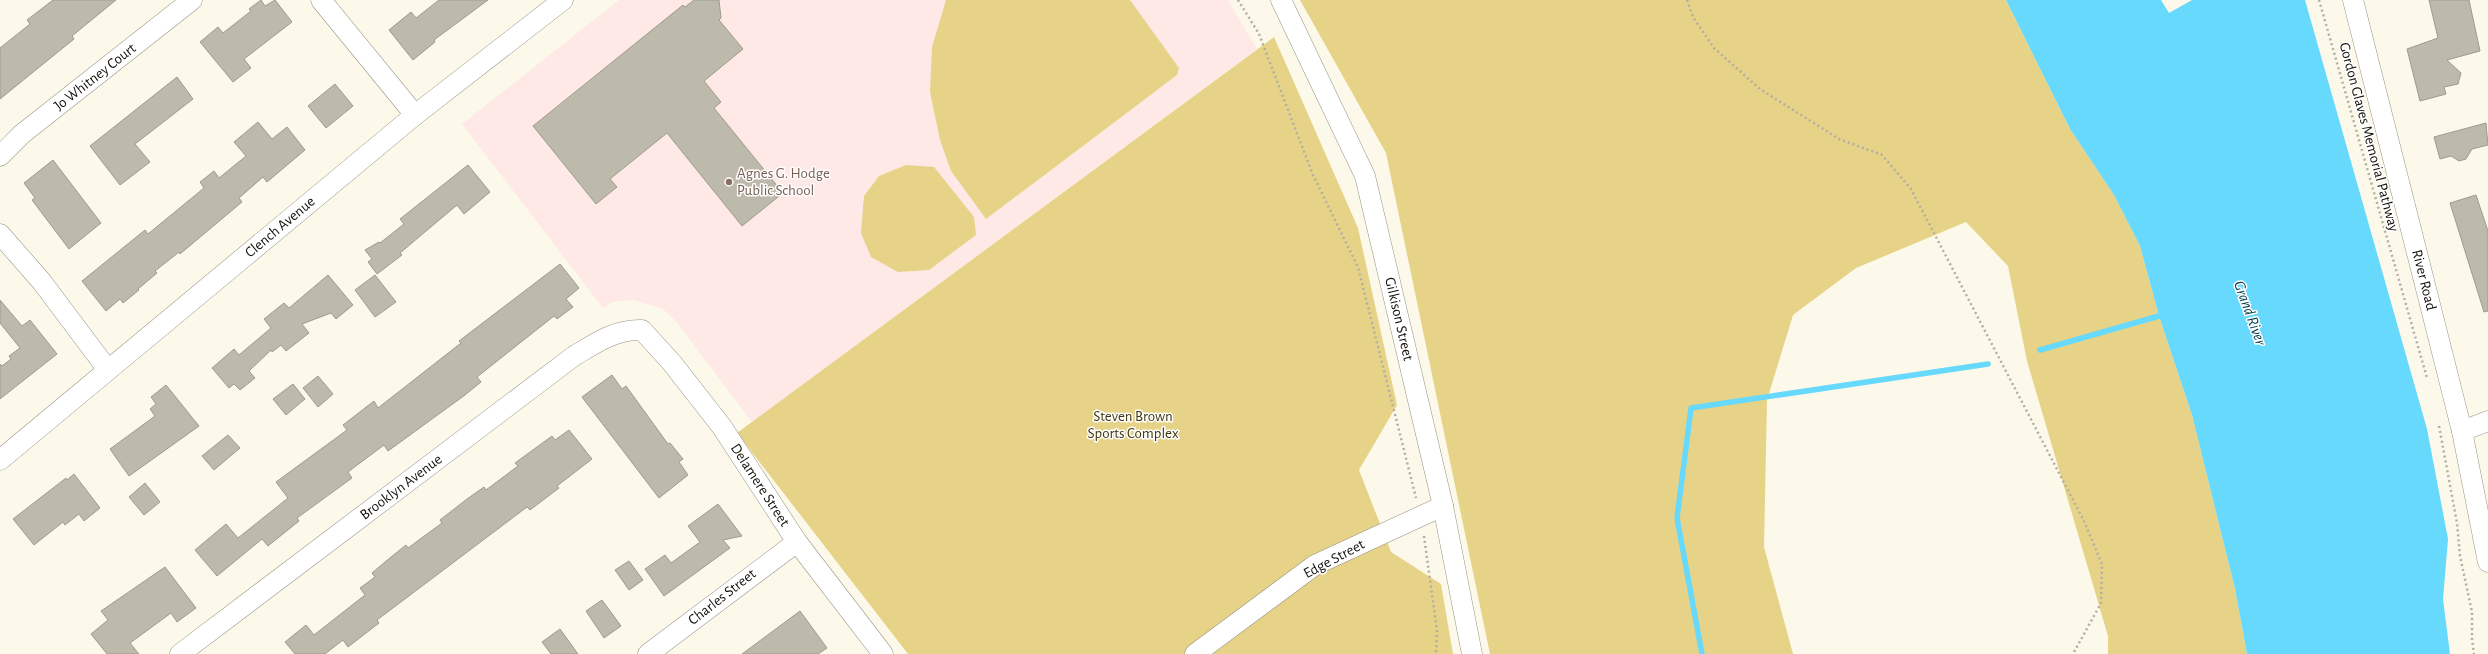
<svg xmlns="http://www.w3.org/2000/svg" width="2488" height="654" font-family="'Alegreya Sans',sans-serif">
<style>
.education{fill:#fee9e6}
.green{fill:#e6d387}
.water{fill:#66d9fc}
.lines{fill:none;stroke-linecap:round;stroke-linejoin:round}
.stream{stroke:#66d9fc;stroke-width:5.5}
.building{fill:#bdbaac;stroke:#9e9b8d}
.minor-casing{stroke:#969386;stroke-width:21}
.path{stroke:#b1afa3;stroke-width:2.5;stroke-dasharray:2 3;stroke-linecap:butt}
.minor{stroke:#fff;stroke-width:20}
.education-dot{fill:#8d6e63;stroke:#fff;stroke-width:1.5}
.labels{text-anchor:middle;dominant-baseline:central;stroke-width:3;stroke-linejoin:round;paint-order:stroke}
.street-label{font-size:15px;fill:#12110c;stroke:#fff}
.education-label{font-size:15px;fill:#785e54;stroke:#fff;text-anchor:start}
.park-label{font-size:15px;fill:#3f350d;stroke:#fff}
.water-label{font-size:16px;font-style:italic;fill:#053c4a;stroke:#fff}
</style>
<rect width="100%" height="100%" fill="#fcf9ea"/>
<path class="education" d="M 619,0 L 1228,0 L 1257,49 L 752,422 L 675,320 L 663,309 L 634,300 L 612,302 L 603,308 L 462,124 Z"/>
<g class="green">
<path d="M 946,0 L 1130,0 L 1179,68 L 1177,75 L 986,219 L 951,171 L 940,140 L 930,92 L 932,47 Z"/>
<path d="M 1300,0 L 2006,0 L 2070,129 L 2114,195 L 2140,246 L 2159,316 L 2192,415 L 2235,589 L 2247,654 L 2108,654 L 2108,636 L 2027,361 L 2008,266 L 1966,222 L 1856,268 L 1793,315 L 1767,400 L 1764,547 L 1793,654 L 1490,654 L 1386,153 Z"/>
<path d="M 1274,37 L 1358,228 L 1397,405 L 1359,470 L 1391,552 L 1441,584 L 1453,654 L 908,654 L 737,433 Z"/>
<path d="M 906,165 L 934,167 L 974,217 L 976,235 L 929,270 L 898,272 L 871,257 L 861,233 L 864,196 L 879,176 Z"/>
</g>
<path class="water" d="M 2006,0 L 2161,0 L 2169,13 L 2192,0 L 2305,0 L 2427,429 L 2448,539 L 2443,599 L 2450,654 L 2247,654 L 2235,589 L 2192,415 L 2159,316 L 2140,246 L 2114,195 L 2070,129 Z"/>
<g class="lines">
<g class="stream">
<path d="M 2040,350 L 2166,314"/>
<path d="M 1702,654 L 1677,518 L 1691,408 L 1988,364"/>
</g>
</g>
<g class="building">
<path d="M 53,0 L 116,0 L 72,36 L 74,39 L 0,99 L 0,48 L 30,24 L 27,20 Z"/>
<path d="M 261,0 L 265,6 L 275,0 L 292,22 L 244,59 L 251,68 L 233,82 L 200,42 L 218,27 L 223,33 L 251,11 L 249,9 Z"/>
<path d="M 439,0 L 488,0 L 434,40 L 435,42 L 413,60 L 389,30 L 411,12 L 416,18 Z"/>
<path d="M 694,0 L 719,0 L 721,18 L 719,20 L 743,49 L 704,81 L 721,102 L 714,108 L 783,193 L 742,226 L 667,133 L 610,179 L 617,187 L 596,204 L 533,126 L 683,5 L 685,7 Z"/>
<path d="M 2429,0 L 2469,0 L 2480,51 L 2447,60 L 2461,73 L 2458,84 L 2444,87 L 2446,94 L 2420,101 L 2407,49 L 2438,38 Z"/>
<path d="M 177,77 L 193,99 L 135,144 L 150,162 L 120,185 L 90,146 Z"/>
<path d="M 335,84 L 353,106 L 326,128 L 308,106 Z"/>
<path d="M 258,122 L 272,139 L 287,127 L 305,150 L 267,182 L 263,177 L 239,198 L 242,202 L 180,254 L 179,252 L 155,271 L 157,273 L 138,289 L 139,290 L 123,303 L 120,299 L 106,311 L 82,281 L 145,230 L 148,234 L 204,188 L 200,182 L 214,171 L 219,178 L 246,156 L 234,142 Z"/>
<path d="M 2486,123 L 2488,145 L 2472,149 L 2466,159 L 2459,161 L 2451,156 L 2440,159 L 2434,137 Z"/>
<path d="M 53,160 L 101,223 L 69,249 L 32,200 L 35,198 L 24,183 Z"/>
<path d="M 468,165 L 490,192 L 464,214 L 457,205 L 400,253 L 402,255 L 377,274 L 368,262 L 372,259 L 365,250 L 379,242 L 380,243 L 404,224 L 400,219 Z"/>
<path d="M 2476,195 L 2488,231 L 2488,311 L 2484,312 L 2450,203 Z"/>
<path d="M 560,264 L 579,288 L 566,299 L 573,307 L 557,319 L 554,316 L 477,377 L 481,382 L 465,395 L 388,451 L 384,445 L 348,472 L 352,478 L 297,518 L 299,521 L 268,546 L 262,539 L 217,576 L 195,550 L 226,524 L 238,538 L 288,498 L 276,482 L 347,430 L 343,425 L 374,401 L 378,408 L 461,343 L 459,341 Z"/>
<path d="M 328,275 L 353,305 L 336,319 L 331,313 L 302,324 L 309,333 L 286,351 L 281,345 L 272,352 L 271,350 L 249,371 L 255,378 L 240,390 L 234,384 L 229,388 L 212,368 L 234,349 L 239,355 L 271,328 L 264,319 L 284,303 L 289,308 Z"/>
<path d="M 375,275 L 396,302 L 375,317 L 355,290 Z"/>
<path d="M 0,300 L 22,326 L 30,320 L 57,354 L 0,399 L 0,364 L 2,366 L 11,359 L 9,356 L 20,348 L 0,323 Z"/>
<path d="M 612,375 L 622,389 L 626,386 L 668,444 L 670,443 L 683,459 L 679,462 L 688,475 L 659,498 L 582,397 Z"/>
<path d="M 318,376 L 333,394 L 318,407 L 303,388 Z"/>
<path d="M 293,384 L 305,399 L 286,415 L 273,399 Z"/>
<path d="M 166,385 L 199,426 L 129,476 L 110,449 L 155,416 L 150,409 L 156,404 L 151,397 Z"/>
<path d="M 569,430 L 592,459 L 557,486 L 559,488 L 530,510 L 527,507 L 377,620 L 379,623 L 348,647 L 343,640 L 325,654 L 295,654 L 285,642 L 306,625 L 314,635 L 365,595 L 360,588 L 375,577 L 372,573 L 391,557 L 406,545 L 408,548 L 442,523 L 440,520 L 467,499 L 484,487 L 486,490 L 518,466 L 515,463 L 552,436 L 555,440 Z"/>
<path d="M 228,435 L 240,448 L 214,470 L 202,456 Z"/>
<path d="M 74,474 L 100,508 L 84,521 L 79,514 L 65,525 L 63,522 L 34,545 L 13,519 L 66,478 L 67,480 Z"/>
<path d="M 145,483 L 160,502 L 144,515 L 129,497 Z"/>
<path d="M 718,504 L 742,536 L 723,540 L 730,548 L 664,596 L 645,569 L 665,555 L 671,563 L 700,542 L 688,526 Z"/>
<path d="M 629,561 L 643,580 L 629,590 L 615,570 Z"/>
<path d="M 165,567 L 196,608 L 177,622 L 171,613 L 130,643 L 139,654 L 107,654 L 91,634 L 108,620 L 101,611 Z"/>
<path d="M 602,600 L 621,626 L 604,638 L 586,611 Z"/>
<path d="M 800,611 L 827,648 L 818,654 L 742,654 Z"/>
<path d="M 560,629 L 578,654 L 551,654 L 542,642 Z"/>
</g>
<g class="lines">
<defs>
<g id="minor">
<path d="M 321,0 L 415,115"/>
<path d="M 1281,0 L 1365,176 L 1443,506 L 1472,654"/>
<path d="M 2353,0 L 2462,431 L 2488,562"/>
<path d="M 0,156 L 22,134 L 192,0"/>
<path d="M 0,234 L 42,282 L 108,370"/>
<path d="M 2462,431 L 2488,421"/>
<path d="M 0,460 L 415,115 L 563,0"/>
<path d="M 180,654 L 574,356 C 596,343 615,329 642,330 L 672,363 L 722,427 L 797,542 L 883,654"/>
<path d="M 648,654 L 797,542"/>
<path d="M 1195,654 L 1315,565 L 1443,506"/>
</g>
</defs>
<use href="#minor" class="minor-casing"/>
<g class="path">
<path d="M 1238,0 L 1259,34 L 1313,175 L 1358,267 L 1416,498"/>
<path d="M 1687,0 L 1693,17 L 1714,48 L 1760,89 L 1839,139 L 1882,155 L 1911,189 L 2084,521 L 2102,564 L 2101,603 L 2073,654"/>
<path d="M 2319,0 L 2427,378"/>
<path d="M 2439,426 L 2457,523 L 2460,556 L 2472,612 L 2472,639 L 2474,654"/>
<path d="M 1424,536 L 1437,631 L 1436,654"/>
</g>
<use href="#minor" class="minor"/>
</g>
<circle class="education-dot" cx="729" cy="182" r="4"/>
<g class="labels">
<g class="street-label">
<text transform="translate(95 77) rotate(-38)">Jo Whitney Court</text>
<text transform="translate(2369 137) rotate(75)">Gordon Glaves Memorial Pathway</text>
<text transform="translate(280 227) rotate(-40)">Clench Avenue</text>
<text transform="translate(2424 280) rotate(76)">River Road</text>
<text transform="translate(1399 319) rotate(77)">Gilkison Street</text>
<text transform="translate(760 485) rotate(57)">Delamere Street</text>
<text transform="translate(401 487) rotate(-37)">Brooklyn Avenue</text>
<text transform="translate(1334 559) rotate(-28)">Edge Street</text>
<text transform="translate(722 597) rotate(-38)">Charles Street</text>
</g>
<g class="education-label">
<text x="737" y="173">Agnes G. Hodge<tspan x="737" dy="17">Public School</tspan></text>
</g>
<g class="park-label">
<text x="1133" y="416">Steven Brown<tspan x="1133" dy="17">Sports Complex</tspan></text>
</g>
<g class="water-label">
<text transform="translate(2250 313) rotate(70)">Grand River</text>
</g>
</g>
</svg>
